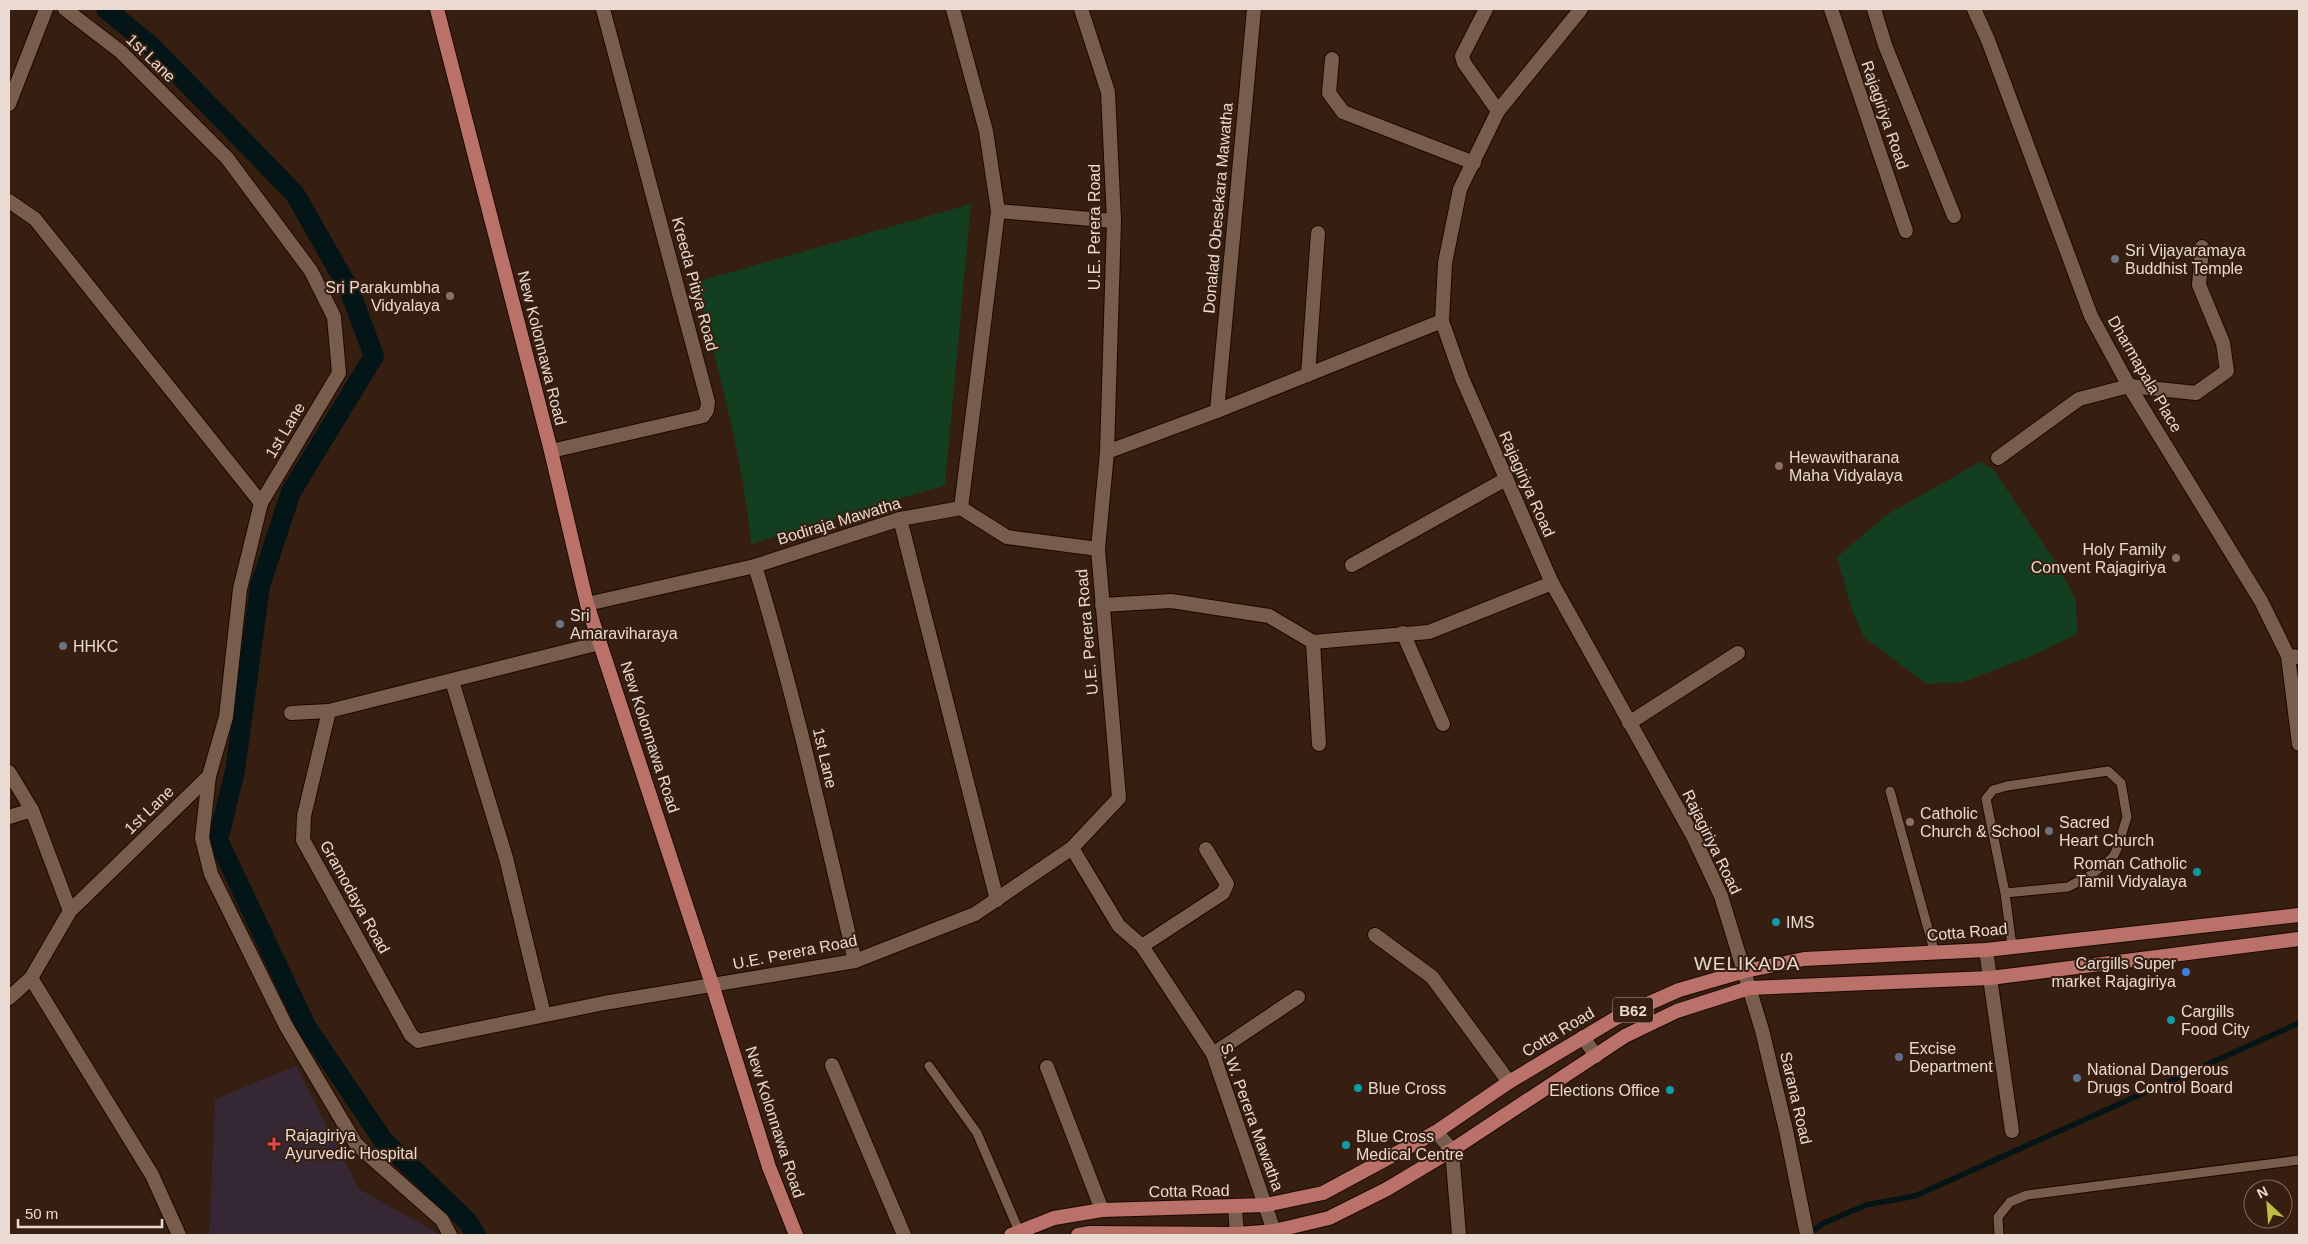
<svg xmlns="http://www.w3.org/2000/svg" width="2308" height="1244" font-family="Arial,sans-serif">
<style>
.medical{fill:#352734}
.green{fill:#133e20}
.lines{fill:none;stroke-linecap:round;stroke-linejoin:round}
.stream{stroke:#031517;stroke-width:5.5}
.canal{stroke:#031517;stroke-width:20}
.service-casing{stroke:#1c0800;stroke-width:11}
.minor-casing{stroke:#1c0800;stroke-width:16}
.tertiary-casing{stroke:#1c0800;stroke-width:16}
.primary-casing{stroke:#1c0800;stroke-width:16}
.service{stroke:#785d4d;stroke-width:9}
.minor{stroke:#785d4d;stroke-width:14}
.tertiary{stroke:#785d4d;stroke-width:14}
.primary{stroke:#b97169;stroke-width:14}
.worship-dot{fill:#6b7280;stroke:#361f11;stroke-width:2}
.education-dot{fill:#8d6e63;stroke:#361f11;stroke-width:2}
.culture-dot{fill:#0f9aa8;stroke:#361f11;stroke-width:2}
.shop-dot{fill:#3f7fe0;stroke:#361f11;stroke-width:2}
.service-dot{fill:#5c6f8a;stroke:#361f11;stroke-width:2}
.health-dot{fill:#e0444e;stroke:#361f11;stroke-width:2}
.labels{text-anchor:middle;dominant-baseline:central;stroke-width:4;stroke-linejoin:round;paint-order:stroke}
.shield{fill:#361f11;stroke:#b4a297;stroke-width:1}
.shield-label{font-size:15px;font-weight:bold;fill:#eadad1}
.street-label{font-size:16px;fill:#eadad1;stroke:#361f11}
.poi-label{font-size:16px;fill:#eadad1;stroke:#361f11;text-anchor:start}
.quarter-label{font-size:19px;letter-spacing:1px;fill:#eadad1;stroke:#361f11}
</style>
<rect width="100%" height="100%" fill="#361f11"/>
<path class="medical" d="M 296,1066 L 359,1189 L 436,1232 L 438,1235 L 209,1235 L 215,1099 Z"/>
<g class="green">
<path d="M 971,204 L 945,485 L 751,544 C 743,455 717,368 696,282 Z"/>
<path d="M 1980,462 L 1993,469 L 2054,560 L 2076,600 L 2077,634 L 2034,655 L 1963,682 L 1926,684 L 1864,637 L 1852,610 L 1837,557 L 1888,514 Z"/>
</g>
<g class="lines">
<path class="stream" d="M 1807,1235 L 1824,1223 L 1866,1205 L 1915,1196 L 2299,1023"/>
<path class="canal" d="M 106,9 L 152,47 L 295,194 L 349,289 L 374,356 L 291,492 L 260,586 L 235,771 L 218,840 L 306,1026 L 383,1140 L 468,1222 L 476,1235"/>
<defs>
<g id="service">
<path d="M 1890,791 L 1935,954"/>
<path d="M 2005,893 L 2068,887 L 2091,875 L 2113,857 L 2117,849 L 2127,817 L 2121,783 L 2108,771 L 2007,786 L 1993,790 L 1986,799 L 2005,893 L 2012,946"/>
<path d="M 929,1066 L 977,1133 L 1019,1231"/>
<path d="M 1999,1235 L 1998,1217 L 2010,1202 L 2027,1195 L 2299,1160"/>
</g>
<g id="minor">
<path d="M 953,9 L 986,131 L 998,211 L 961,508"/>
<path d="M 1486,9 L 1462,56 L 1464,63 L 1498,111"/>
<path d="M 1831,9 L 1906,231"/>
<path d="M 1874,9 L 1885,45 L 1954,216"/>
<path d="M 1332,59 L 1329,93 L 1343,112 L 1474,163"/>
<path d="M 9,104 L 46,9"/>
<path d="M 9,201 L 35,219 L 261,503"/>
<path d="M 998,211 L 1114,221"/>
<path d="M 1308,375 L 1318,233"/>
<path d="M 1217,411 L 1254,9"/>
<path d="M 551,451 L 703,416 L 707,410 L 708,402 L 603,9"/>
<path d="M 1107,452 L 1217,411 L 1442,321"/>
<path d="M 1998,458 L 2079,399 L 2129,386 L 2196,393 L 2227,371 L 2223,343 L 2199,285 L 2202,247"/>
<path d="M 900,519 L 997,900"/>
<path d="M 1352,565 L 1506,479"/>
<path d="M 755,566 C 795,696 824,829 855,961"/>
<path d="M 587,604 L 755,566 L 900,519 L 961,508 L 1007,537 L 1098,549"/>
<path d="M 1102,605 L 1171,601 L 1269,616 L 1313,642 L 1429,632 L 1552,583"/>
<path d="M 1403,633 L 1443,724"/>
<path d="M 1313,642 L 1319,744"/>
<path d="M 600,643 L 329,711 L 304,816 L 303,840 L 411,1035 L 418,1041 L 604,1003 L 855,961 L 975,914 L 1072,848 L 1119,798 L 1098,549 L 1107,452 L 1114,221 L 1108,92 L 1081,9"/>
<path d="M 2288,656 L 2299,657"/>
<path d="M 452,681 L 506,858 L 544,1015"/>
<path d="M 291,713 L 329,711"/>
<path d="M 1629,723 L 1738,653"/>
<path d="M 9,772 L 32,810 L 70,911"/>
<path d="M 209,776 L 202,838 L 211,874 L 286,1026 L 356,1144 L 442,1220 L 450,1235"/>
<path d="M 9,817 L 32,810"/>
<path d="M 1072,848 L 1119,926 L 1142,946 L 1213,1054 L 1274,1231"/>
<path d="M 1375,935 L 1432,977 L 1509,1082"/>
<path d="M 1142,946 L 1223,893 L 1227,884 L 1206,849"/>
<path d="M 1986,950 L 2012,1131"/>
<path d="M 31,978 L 152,1175 L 179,1235"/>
<path d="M 9,998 L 31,978 L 70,911 L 209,776 L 226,717 L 240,589 L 261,503 L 339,373 L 334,317 L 311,271 L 227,158 L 121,52 L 65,9"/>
<path d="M 1583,1037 L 1596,1056"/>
<path d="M 1213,1054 L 1298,997"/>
<path d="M 832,1065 L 904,1235"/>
<path d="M 1047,1067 L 1102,1210"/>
<path d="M 1436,1132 L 1452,1150 L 1459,1235"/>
<path d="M 1235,1208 L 1237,1235"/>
</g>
<g id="tertiary">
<path d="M 1581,9 L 1498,111 L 1460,189 L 1445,263 L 1442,321 L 1462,378 L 1552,583 L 1693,836 L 1721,896 L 1762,1030 L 1786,1130 L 1807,1235"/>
<path d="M 1974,9 L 1988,40 L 2091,316 L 2129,386 L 2261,601 L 2288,656 L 2299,744"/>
</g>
<g id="primary">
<path d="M 437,9 L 551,451 L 587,604 L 712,984 L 769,1167 L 796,1235"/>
<path d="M 1011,1235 L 1054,1218 L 1102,1210 L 1266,1205 L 1323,1193 L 1436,1132 L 1509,1082 L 1616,1018 L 1679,990 L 1745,971 L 1804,959 L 1986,950 L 2299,915"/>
<path d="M 1078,1235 L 1090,1233 L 1237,1234 L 1274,1231 L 1329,1218 L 1387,1189 L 1452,1150 L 1625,1036 L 1677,1011 L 1749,988 L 1990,978 L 2299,939"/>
</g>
</defs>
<use href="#service" class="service-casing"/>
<use href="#minor" class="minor-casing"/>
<use href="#tertiary" class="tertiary-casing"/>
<use href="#primary" class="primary-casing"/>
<use href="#service" class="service"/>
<use href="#minor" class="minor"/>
<use href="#tertiary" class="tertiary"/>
<use href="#primary" class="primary"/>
</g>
<g class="worship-dot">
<circle cx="2115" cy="259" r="5"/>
<circle cx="560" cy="624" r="5"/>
<circle cx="63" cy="646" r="5"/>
<circle cx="2049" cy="831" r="5"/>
</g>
<g class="education-dot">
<circle cx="450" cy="296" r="5"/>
<circle cx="1779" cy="466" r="5"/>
<circle cx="2176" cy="558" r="5"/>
<circle cx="1910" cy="822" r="5"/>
</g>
<g class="culture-dot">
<circle cx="2197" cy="872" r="5"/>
<circle cx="1776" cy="922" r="5"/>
<circle cx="2171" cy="1020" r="5"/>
<circle cx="1358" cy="1088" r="5"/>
<circle cx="1670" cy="1090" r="5"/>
<circle cx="1346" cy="1145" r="5"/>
</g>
<circle class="shop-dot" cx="2186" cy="972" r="5"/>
<g class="service-dot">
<circle cx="1899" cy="1057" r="5"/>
<circle cx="2077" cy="1078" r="5"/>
</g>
<path class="health-dot" d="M271.5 1136.5h5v5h5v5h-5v5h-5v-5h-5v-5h5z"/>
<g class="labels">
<rect class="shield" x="1613" y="997.5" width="40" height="25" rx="4"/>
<g class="shield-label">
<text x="1633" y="1010">B62</text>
</g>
<g class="street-label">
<text transform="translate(151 58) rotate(44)">1st Lane</text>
<text transform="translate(1885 115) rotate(71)">Rajagiriya Road</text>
<text transform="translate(1218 208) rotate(-85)">Donalad Obesekara Mawatha</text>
<text transform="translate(1094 227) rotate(-90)">U.E. Perera Road</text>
<text transform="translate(695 284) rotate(75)">Kreeda Pitiya Road</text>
<text transform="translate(542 348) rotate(76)">New Kolonnawa Road</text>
<text transform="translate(2145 374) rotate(60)">Dharmapala Place</text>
<text transform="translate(285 430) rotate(-59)">1st Lane</text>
<text transform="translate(1527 484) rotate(66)">Rajagiriya Road</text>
<text transform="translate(839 521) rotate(-17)">Bodiraja Mawatha</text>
<text transform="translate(1087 632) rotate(-95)">U.E. Perera Road</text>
<text transform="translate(650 737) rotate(72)">New Kolonnawa Road</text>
<text transform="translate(825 758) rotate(77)">1st Lane</text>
<text transform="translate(149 810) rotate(-44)">1st Lane</text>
<text transform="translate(1712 842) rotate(64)">Rajagiriya Road</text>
<text transform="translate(355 897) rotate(61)">Gramodaya Road</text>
<text transform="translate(1967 932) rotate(-5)">Cotta Road</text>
<text transform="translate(795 952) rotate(-11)">U.E. Perera Road</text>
<text transform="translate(1558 1032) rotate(-31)">Cotta Road</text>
<text transform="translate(1796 1098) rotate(77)">Sarana Road</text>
<text transform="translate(1252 1117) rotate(70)">S.W. Perera Mawatha</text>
<text transform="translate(775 1122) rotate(72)">New Kolonnawa Road</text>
<text transform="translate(1189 1191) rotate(-1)">Cotta Road</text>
</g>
<g class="poi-label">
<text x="2125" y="250">Sri Vijayaramaya<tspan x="2125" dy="18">Buddhist Temple</tspan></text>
<text x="440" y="287" text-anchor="end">Sri Parakumbha<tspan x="440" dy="18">Vidyalaya</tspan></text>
<text x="1789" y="457">Hewawitharana<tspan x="1789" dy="18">Maha Vidyalaya</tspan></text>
<text x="2166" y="549" text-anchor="end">Holy Family<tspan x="2166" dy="18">Convent Rajagiriya</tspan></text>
<text x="570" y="615">Sri<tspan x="570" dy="18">Amaraviharaya</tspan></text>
<text x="73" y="646">HHKC</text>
<text x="1920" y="813">Catholic<tspan x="1920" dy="18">Church &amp; School</tspan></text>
<text x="2059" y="822">Sacred<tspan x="2059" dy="18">Heart Church</tspan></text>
<text x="2187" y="863" text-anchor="end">Roman Catholic<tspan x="2187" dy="18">Tamil Vidyalaya</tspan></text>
<text x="1786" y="922">IMS</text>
<text x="2176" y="963" text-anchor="end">Cargills Super<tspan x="2176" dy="18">market Rajagiriya</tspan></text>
<text x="2181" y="1011">Cargills<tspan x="2181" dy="18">Food City</tspan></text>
<text x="1909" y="1048">Excise<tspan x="1909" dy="18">Department</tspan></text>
<text x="2087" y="1069">National Dangerous<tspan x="2087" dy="18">Drugs Control Board</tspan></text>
<text x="1368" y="1088">Blue Cross</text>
<text x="1660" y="1090" text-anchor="end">Elections Office</text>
<text x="285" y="1135">Rajagiriya<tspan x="285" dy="18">Ayurvedic Hospital</tspan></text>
<text x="1356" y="1136">Blue Cross<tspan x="1356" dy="18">Medical Centre</tspan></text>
</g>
<g class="quarter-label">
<text x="1747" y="963">WELIKADA</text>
</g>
</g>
<rect width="2308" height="1244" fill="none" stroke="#eadad1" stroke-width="20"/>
<g transform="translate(2268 1204) rotate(334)"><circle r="24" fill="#361f11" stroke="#7e6a5e"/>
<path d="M0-4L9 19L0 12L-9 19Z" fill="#bdbf43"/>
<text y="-8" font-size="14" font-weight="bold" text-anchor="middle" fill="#eadad1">N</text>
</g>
<path d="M18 1219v8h144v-8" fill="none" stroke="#eadad1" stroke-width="2.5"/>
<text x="25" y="1219" font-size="15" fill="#eadad1" stroke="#361f11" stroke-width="4" paint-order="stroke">50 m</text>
</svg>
